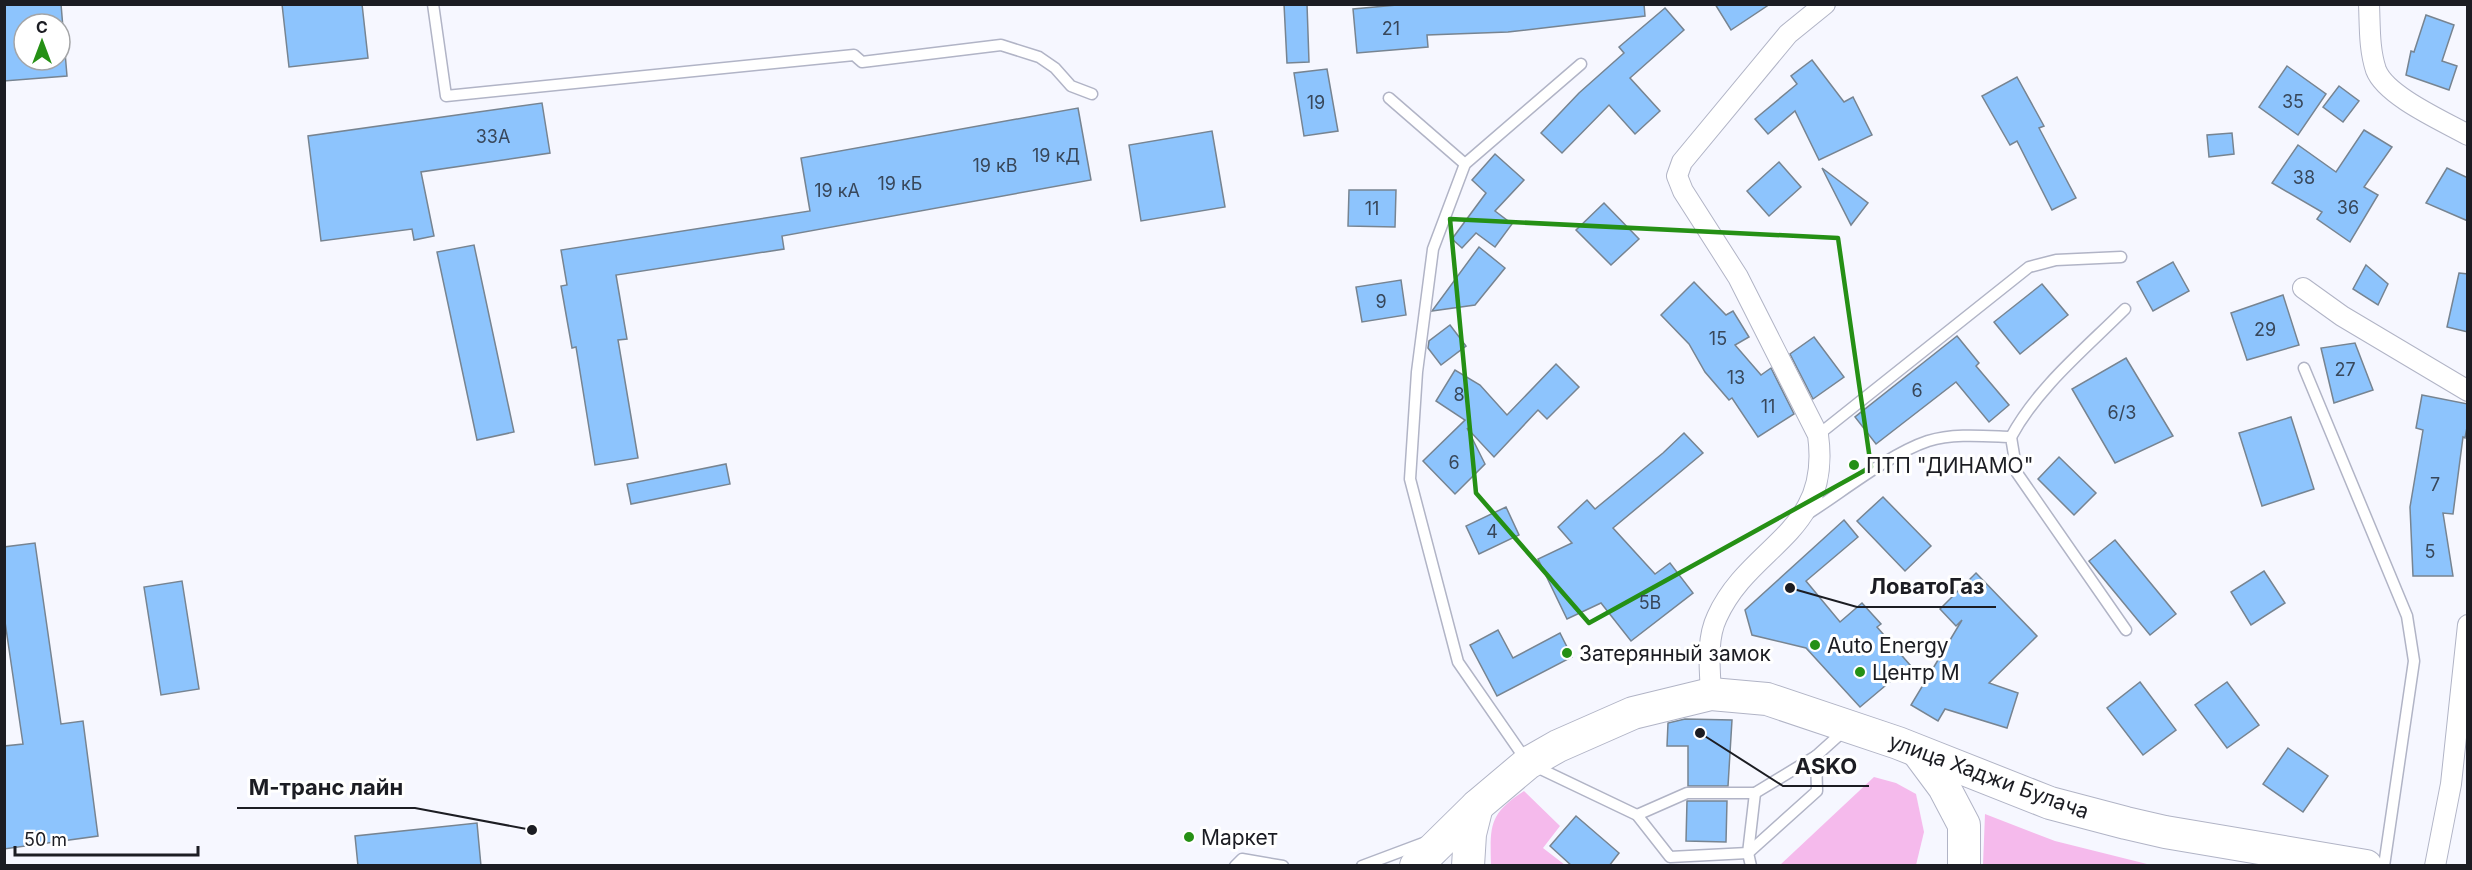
<svg xmlns="http://www.w3.org/2000/svg" width="2472" height="870" font-family="Inter,sans-serif">
<style>
.green{fill:#f5baec}
.building{fill:#8dc4fd;stroke:#778491;stroke-width:1.5;fill-rule:evenodd}
.lines{fill:none;stroke-linecap:round;stroke-linejoin:round}
.service-casing{stroke:#b1b4c6;stroke-width:13}
.minor-casing{stroke:#b1b4c6;stroke-width:22}
.primary-casing{stroke:#b1b4c6;stroke-width:34}
.service{stroke:#fff;stroke-width:10}
.minor{stroke:#fff;stroke-width:20}
.primary{stroke:#fff;stroke-width:32}
.marked{fill:none;stroke:#259015;stroke-width:4.5;stroke-linejoin:round}
.poi-dot{fill:#259015;stroke:#fff;stroke-width:2}
.labels{text-anchor:middle;dominant-baseline:central;stroke-width:6;stroke-linejoin:round;paint-order:stroke}
.number-label{font-size:18px;fill:#38475a}
.poi-label{font-size:21px;fill:#1c1d23;stroke:#fff;text-anchor:start}
.street-label{font-size:21px;fill:#1c1d23;stroke:#fff}
.leader{fill:none;stroke:#1c1d23;stroke-width:2}
.callout-dot{fill:#1c1d23;stroke:#fff;stroke-width:2}
.callout-label{font-size:22px;text-anchor:middle;font-weight:bold;fill:#1c1d23;stroke:#fff;stroke-width:6;stroke-linejoin:round;paint-order:stroke}
</style>
<rect width="100%" height="100%" fill="#f6f7ff"/>
<g class="green">
<path d="M 1874,777 L 1896,783 L 1916,794 L 1924,832 L 1916,865 L 1780,865 Z"/>
<path d="M 1524,791 L 1560,826 L 1543,848 L 1565,865 L 1491,865 C 1490,825 1489,814 1524,791 Z"/>
<path d="M 1985,814 L 2055,841 L 2151,865 L 1983,865 Z"/>
</g>
<g class="building">
<path d="M 4,4 L 61,4 L 67,76 L 4,81 ZM 24,24 L 60,24 L 60,60 L 24,60 Z"/>
<path d="M 282,4 L 362,4 L 368,58 L 289,67 Z"/>
<path d="M 1284,4 L 1307,4 L 1309,62 L 1287,63 Z"/>
<path d="M 1408,4 L 1644,4 L 1645,16 L 1508,32 L 1427,35 L 1428,47 L 1357,53 L 1353,9 Z"/>
<path d="M 1715,4 L 1770,4 L 1731,30 Z"/>
<path d="M 1665,8 L 1684,30 L 1630,78 L 1660,111 L 1635,134 L 1609,105 L 1562,153 L 1541,133 L 1579,93 L 1624,53 L 1619,47 Z"/>
<path d="M 2426,15 L 2454,25 L 2442,61 L 2457,66 L 2449,90 L 2406,75 L 2411,51 L 2414,52 Z"/>
<path d="M 1812,60 L 1844,102 L 1853,97 L 1872,135 L 1819,160 L 1795,111 L 1768,134 L 1755,119 L 1797,84 L 1791,76 Z"/>
<path d="M 2287,66 L 2326,94 L 2298,135 L 2259,107 Z"/>
<path d="M 1327,69 L 1338,131 L 1304,136 L 1294,73 Z"/>
<path d="M 2017,77 L 2044,126 L 2039,128 L 2076,198 L 2052,210 L 2017,141 L 2010,145 L 1982,96 Z"/>
<path d="M 2339,86 L 2359,101 L 2343,122 L 2323,107 Z"/>
<path d="M 542,103 L 550,153 L 421,172 L 434,236 L 414,240 L 412,229 L 321,241 L 308,136 Z"/>
<path d="M 1078,108 L 1091,180 L 782,236 L 784,249 L 616,275 L 627,339 L 618,340 L 638,458 L 595,465 L 576,347 L 572,348 L 561,286 L 567,285 L 561,250 L 810,211 L 801,158 Z"/>
<path d="M 2364,130 L 2392,147 L 2364,187 L 2378,195 L 2350,242 L 2317,219 L 2322,212 L 2272,183 L 2298,145 L 2336,172 Z"/>
<path d="M 1212,131 L 1225,207 L 1141,221 L 1129,145 Z"/>
<path d="M 2232,133 L 2234,154 L 2209,157 L 2207,135 Z"/>
<path d="M 1495,154 L 1524,180 L 1495,211 L 1512,224 L 1495,247 L 1476,233 L 1462,248 L 1452,239 L 1486,193 L 1472,180 Z"/>
<path d="M 1779,162 L 1801,187 L 1769,216 L 1747,191 Z"/>
<path d="M 1822,168 L 1868,203 L 1851,225 Z"/>
<path d="M 2447,168 L 2468,178 L 2468,221 L 2426,203 Z"/>
<path d="M 1349,190 L 1396,190 L 1395,227 L 1348,226 Z"/>
<path d="M 1604,203 L 1639,239 L 1611,265 L 1576,230 Z"/>
<path d="M 474,245 L 514,432 L 477,440 L 437,252 Z"/>
<path d="M 1479,247 L 1505,268 L 1475,305 L 1432,311 Z"/>
<path d="M 2173,262 L 2189,291 L 2153,311 L 2137,282 Z"/>
<path d="M 2366,265 L 2388,284 L 2378,305 L 2353,289 Z"/>
<path d="M 2459,273 L 2468,274 L 2468,332 L 2447,327 Z"/>
<path d="M 1401,280 L 1406,315 L 1362,322 L 1356,287 Z"/>
<path d="M 1694,282 L 1726,315 L 1733,311 L 1749,337 L 1735,345 L 1761,375 L 1771,368 L 1794,414 L 1758,437 L 1732,398 L 1729,400 L 1705,372 L 1689,344 L 1661,315 Z"/>
<path d="M 2042,284 L 2068,315 L 2020,354 L 1994,322 Z"/>
<path d="M 2283,295 L 2299,345 L 2247,360 L 2231,313 Z"/>
<path d="M 1450,325 L 1466,346 L 1441,365 L 1428,348 L 1429,341 Z"/>
<path d="M 1957,336 L 1979,363 L 1976,366 L 2009,405 L 1989,422 L 1956,382 L 1876,444 L 1855,417 Z"/>
<path d="M 1814,337 L 1844,377 L 1813,399 L 1790,354 Z"/>
<path d="M 2355,343 L 2373,390 L 2334,403 L 2321,348 Z"/>
<path d="M 2126,358 L 2173,436 L 2115,463 L 2072,389 Z"/>
<path d="M 1556,364 L 1579,387 L 1547,419 L 1538,410 L 1494,457 L 1467,428 L 1485,464 L 1455,494 L 1423,461 L 1465,420 L 1436,401 L 1455,370 L 1480,385 L 1507,415 Z"/>
<path d="M 2422,395 L 2468,404 L 2468,422 L 2465,438 L 2463,437 L 2453,514 L 2443,513 L 2453,576 L 2413,576 L 2410,507 L 2423,430 L 2416,428 Z"/>
<path d="M 2291,417 L 2314,489 L 2262,506 L 2239,433 Z"/>
<path d="M 1684,433 L 1703,453 L 1613,528 L 1655,574 L 1670,563 L 1693,593 L 1631,641 L 1601,603 L 1567,619 L 1538,559 L 1572,543 L 1558,527 L 1587,500 L 1595,509 L 1663,453 Z"/>
<path d="M 2059,457 L 2096,493 L 2074,515 L 2038,479 Z"/>
<path d="M 726,464 L 730,484 L 631,504 L 627,484 Z"/>
<path d="M 1883,497 L 1931,546 L 1905,571 L 1857,521 Z"/>
<path d="M 1506,507 L 1519,535 L 1479,554 L 1466,526 Z"/>
<path d="M 1844,520 L 1858,537 L 1806,581 L 1840,622 L 1862,603 L 1881,624 L 1877,627 L 1910,665 L 1860,707 L 1806,648 L 1752,635 L 1745,610 Z"/>
<path d="M 2115,540 L 2176,614 L 2150,635 L 2089,561 Z"/>
<path d="M 35,543 L 61,724 L 83,721 L 98,836 L 4,849 L 4,746 L 23,744 L 4,615 L 4,547 Z"/>
<path d="M 2264,571 L 2285,603 L 2251,625 L 2231,592 Z"/>
<path d="M 1976,573 L 2037,636 L 1989,683 L 2018,693 L 2007,728 L 1945,709 L 1938,721 L 1911,705 L 1962,620 L 1956,626 L 1940,609 Z"/>
<path d="M 182,581 L 199,689 L 161,695 L 144,587 Z"/>
<path d="M 1498,630 L 1513,658 L 1560,633 L 1572,657 L 1497,696 L 1470,645 Z"/>
<path d="M 2140,682 L 2176,730 L 2143,755 L 2107,708 Z"/>
<path d="M 2227,682 L 2259,725 L 2227,748 L 2195,705 Z"/>
<path d="M 1685,719 L 1732,720 L 1728,786 L 1688,786 L 1688,746 L 1667,746 L 1668,723 Z"/>
<path d="M 2288,748 L 2328,776 L 2303,812 L 2263,784 Z"/>
<path d="M 1687,801 L 1727,801 L 1726,842 L 1686,841 Z"/>
<path d="M 1576,816 L 1619,853 L 1609,866 L 1572,866 L 1550,846 Z"/>
<path d="M 477,823 L 481,866 L 358,866 L 355,836 Z"/>
</g>
<g class="lines">
<defs>
<g id="service">
<path d="M 433,4 L 446,96 L 854,55 L 862,62 L 1001,45 L 1039,57 L 1055,68 L 1071,86 L 1092,94"/>
<path d="M 1581,64 L 1465,164 L 1433,249 L 1417,372 L 1410,479 L 1458,662 L 1528,763 L 1637,815 L 1670,857 L 1748,853 L 1817,791 L 1816,756 L 1846,729"/>
<path d="M 1389,98 L 1465,164"/>
<path d="M 2304,368 L 2407,616 L 2414,661 L 2384,866"/>
<path d="M 1818,435 L 2029,267 L 2056,260 L 2121,257"/>
<path d="M 2011,437 C 2038,387 2085,349 2125,309"/>
<path d="M 1806,515 C 1841,493 1889,454 1928,441 C 1954,433 1984,436 2011,437 L 2017,473 L 2126,630"/>
<path d="M 1637,815 L 1687,793 L 1755,793 L 1816,756"/>
<path d="M 1235,866 L 1242,859 L 1283,866"/>
<path d="M 1362,866 L 1426,842"/>
<path d="M 1751,866 L 1748,853 L 1755,793"/>
</g>
<g id="minor">
<path d="M 2369,4 C 2370,27 2369,49 2376,70 C 2386,96 2443,121 2468,135"/>
<path d="M 2303,288 L 2342,316 L 2468,391"/>
<path d="M 1711,694 C 1710,669 1706,640 1717,617 C 1750,544 1832,534 1818,435 L 1738,277 L 1683,191 L 1677,176 L 1682,162 L 1788,34 L 1825,4"/>
<path d="M 2435,866 L 2451,784 L 2468,625"/>
</g>
<g id="primary">
<path d="M 1918,752 L 1944,787 L 1964,825 L 1964,866"/>
<path d="M 1416,866 L 1477,806 L 1528,763 L 1558,746 L 1633,713 L 1711,694 L 1767,699 L 1898,743 L 2050,803 L 2126,823 L 2165,832 L 2366,866"/>
<path d="M 1468,866 L 1470,834 L 1477,806"/>
</g>
</defs>
<use href="#service" class="service-casing"/>
<use href="#minor" class="minor-casing"/>
<use href="#primary" class="primary-casing"/>
<use href="#service" class="service"/>
<use href="#minor" class="minor"/>
<use href="#primary" class="primary"/>
</g>
<path class="marked" d="M 1450,219 L 1838,238 L 1871,467 L 1589,623 L 1476,493 Z"/>
<g class="poi-dot">
<circle cx="1854" cy="465" r="6"/>
<circle cx="1815" cy="645" r="6"/>
<circle cx="1567" cy="653" r="6"/>
<circle cx="1860" cy="672" r="6"/>
<circle cx="1189" cy="837" r="6"/>
</g>
<g class="labels">
<g class="number-label">
<text x="1391" y="28">21</text>
<text x="2293" y="101">35</text>
<text x="1316" y="102">19</text>
<text x="493" y="136">33А</text>
<text x="1056" y="155">19 кД</text>
<text x="995" y="165">19 кВ</text>
<text x="2304" y="177">38</text>
<text x="900" y="183">19 кБ</text>
<text x="837" y="190">19 кА</text>
<text x="2348" y="207">36</text>
<text x="1372" y="208">11</text>
<text x="1381" y="301">9</text>
<text x="2265" y="329">29</text>
<text x="1718" y="338">15</text>
<text x="2345" y="369">27</text>
<text x="1736" y="377">13</text>
<text x="1917" y="390">6</text>
<text x="1459" y="394">8</text>
<text x="1768" y="406">11</text>
<text x="2122" y="412">6/3</text>
<text x="1454" y="462">6</text>
<text x="2435" y="484">7</text>
<text x="1492" y="531">4</text>
<text x="2430" y="551">5</text>
<text x="1650" y="602">5В</text>
</g>
<g class="poi-label">
<text x="1866" y="465">ПТП "ДИНАМО"</text>
<text x="1827" y="645">Auto Energy</text>
<text x="1579" y="653">Затерянный замок</text>
<text x="1872" y="672">Центр М</text>
<text x="1201" y="837">Маркет</text>
</g>
<g class="street-label">
<text transform="translate(1989 776) rotate(20)">улица Хаджи Булача</text>
</g>
</g>
<path class="leader" d="M1790 588L1857 607H1996M1700 733L1783 786H1869M532 830L415 808H237"/>
<g class="callout-dot">
<circle cx="1790" cy="588" r="6"/>
<circle cx="1700" cy="733" r="6"/>
<circle cx="532" cy="830" r="6"/>
</g>
<g class="callout-label">
<text x="1927" y="594">ЛоватоГаз</text>
<text x="1826" y="774">ASKO</text>
<text x="326" y="795">М-транс лайн</text>
</g>
<rect width="2472" height="870" fill="none" stroke="#1c1d23" stroke-width="12"/>
<g transform="translate(42 42)"><circle r="28" fill="#ffffff" stroke="#a4a5a7" stroke-width="1.5"/>
<path d="M0-4.5L10 22L0 15L-10 22Z" fill="#259015"/>
<text y="-9" font-size="16" font-weight="bold" text-anchor="middle" fill="#1c1d23">С</text>
</g>
<path d="M15 846v9h183v-9" fill="none" stroke="#1c1d23" stroke-width="3"/>
<text x="24" y="846" font-size="18" fill="#1c1d23" stroke="#ffffff" stroke-width="4.5" paint-order="stroke">50 m</text>
</svg>
